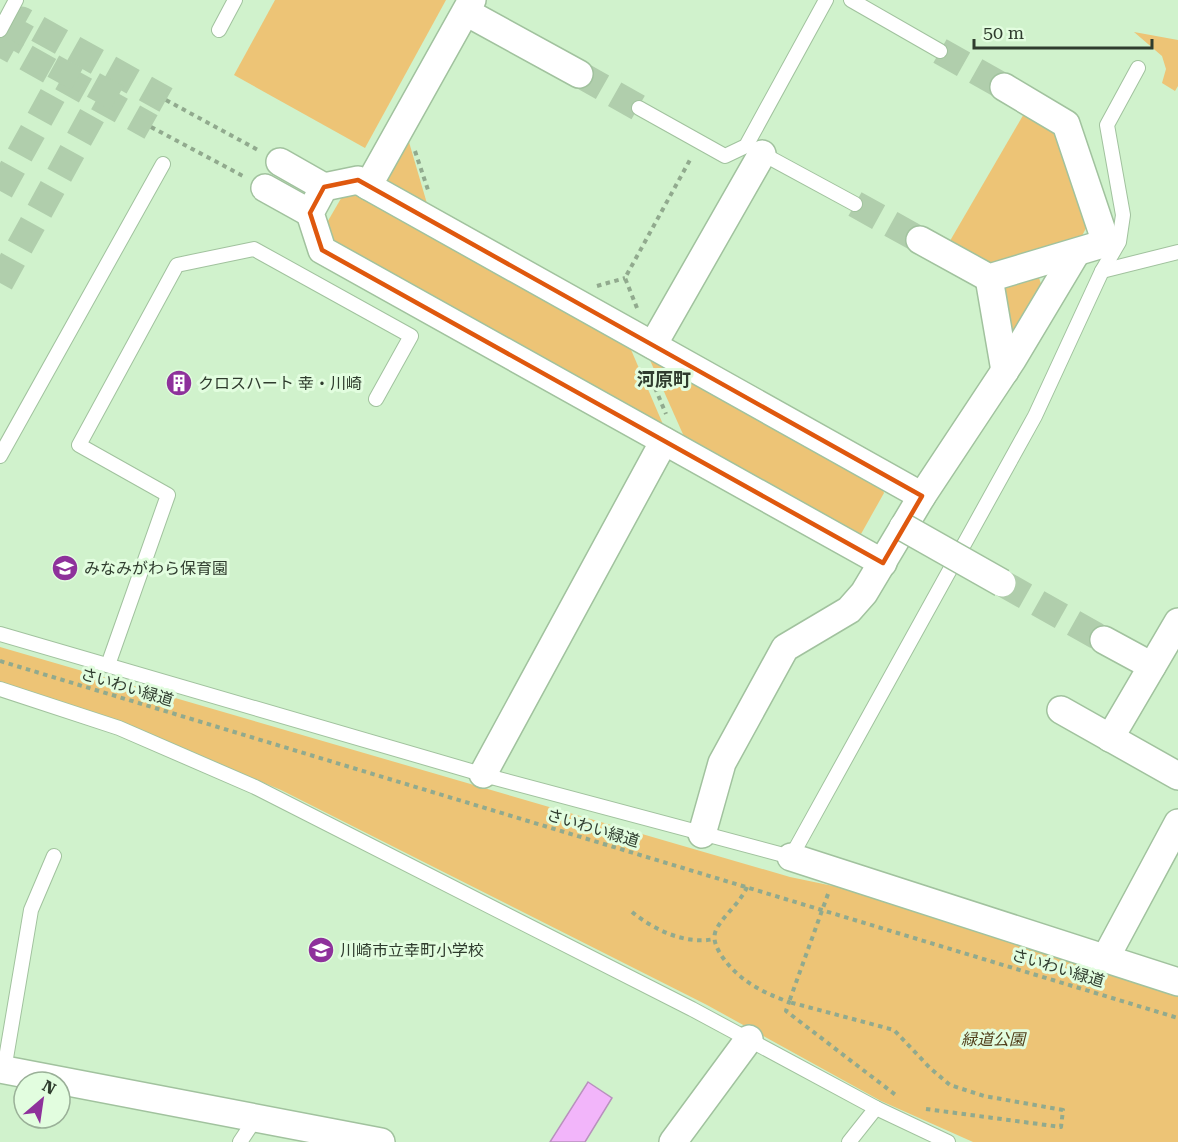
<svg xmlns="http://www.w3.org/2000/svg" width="1178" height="1142" font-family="'Roboto Serif','Noto Sans JP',serif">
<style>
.green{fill:#edc476}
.water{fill:#f2b5fa;stroke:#b891bd;stroke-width:1.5}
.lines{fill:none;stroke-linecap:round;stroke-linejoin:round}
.street-tunnel{stroke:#b0ceac;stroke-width:27;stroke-dasharray:27 14;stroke-linecap:butt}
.lane-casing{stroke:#a1c29e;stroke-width:16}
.street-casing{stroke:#a1c29e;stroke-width:30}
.path{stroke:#91aa8e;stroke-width:4;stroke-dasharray:4.5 4.5;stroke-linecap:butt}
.lane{stroke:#fff;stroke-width:14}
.street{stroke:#fff;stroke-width:27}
.street-bridge-casing{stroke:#a1c29e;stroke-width:30;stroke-linecap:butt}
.street-bridge{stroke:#fff;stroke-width:27}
.marked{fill:none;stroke:#df580e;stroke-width:4.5;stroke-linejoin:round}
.labels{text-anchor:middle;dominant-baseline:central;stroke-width:6;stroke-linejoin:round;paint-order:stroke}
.poi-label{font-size:16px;fill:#2f3c2e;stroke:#e2fddf;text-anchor:start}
.street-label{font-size:16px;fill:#2f3c2e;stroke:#e2fddf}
.park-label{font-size:16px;font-style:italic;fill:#513f1b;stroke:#e2fddf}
.neighbourhood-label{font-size:18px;font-weight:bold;fill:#2f3c2e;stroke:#e2fddf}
</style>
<rect width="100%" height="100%" fill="#d0f2cc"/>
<g class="green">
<path d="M 275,0 L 446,0 L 365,148 L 234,75 Z"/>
<path d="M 1134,32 L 1178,40 L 1178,86 L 1175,91 L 1162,83 L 1166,69 L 1162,56 Z"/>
<path d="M 1025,112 L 1061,133 L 1089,222 L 1080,240 L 987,269 L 947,246 Z"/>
<path d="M 404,142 L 409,142 L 428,207 L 388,185 L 383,175 Z"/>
<path d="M 365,190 L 626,338 L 668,436 L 331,250 L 325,226 L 343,195 Z"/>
<path d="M 1037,272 L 1042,287 L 1012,342 L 994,286 Z"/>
<path d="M 645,349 L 879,479 L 884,493 L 861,534 L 847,536 L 690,450 Z"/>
<path d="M 0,647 L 790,877 L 881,896 L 1178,989 L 1178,1142 L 973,1142 L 881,1101 L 707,1005 L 281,790 L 139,731 L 0,682 Z"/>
</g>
<path class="water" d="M 588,1082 L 612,1098 L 585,1142 L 550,1142 Z"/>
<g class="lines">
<g class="street-tunnel">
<path d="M 1,35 L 11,40 L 7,47 L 151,127"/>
<path d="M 11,40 L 22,20 L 166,100"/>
<path d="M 940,51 L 1004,87"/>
<path d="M 579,74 L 639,108"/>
<path d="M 0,191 L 71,62"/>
<path d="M 855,204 L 920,240"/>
<path d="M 0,283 L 116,72"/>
<path d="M 1002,583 L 1104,640"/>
</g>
<defs>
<g id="lane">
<path d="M 851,0 L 940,51"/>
<path d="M 0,30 L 16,0"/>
<path d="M 219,30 L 235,0"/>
<path d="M 639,108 L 725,156 L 746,146 L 826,0"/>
<path d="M 759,152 L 855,204"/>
<path d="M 1102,271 L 1178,252"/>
<path d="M 0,456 L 163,164"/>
<path d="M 0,634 L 495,778 L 791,857 L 1035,416 L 1102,271 L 1119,242 L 1123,215 L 1107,125 L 1138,68"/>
<path d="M 108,665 L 168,495 L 79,445 L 177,265 L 254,249 L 411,336 L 376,399"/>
<path d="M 0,689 L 119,728 L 255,787 L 692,1009 L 876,1108 L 948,1142"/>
<path d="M 4,1070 L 31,910 L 54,856"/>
<path d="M 240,1142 L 256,1118"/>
<path d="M 849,1142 L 876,1108"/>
</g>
<g id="street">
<path d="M 472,0 L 368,186 L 922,496"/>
<path d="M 466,12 L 579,74"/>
<path d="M 280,162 L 324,187"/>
<path d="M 368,186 L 358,180 L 324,187 L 310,213 L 322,250 L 883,563"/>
<path d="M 265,188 L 310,213"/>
<path d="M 920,240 L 989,278 L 1106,243 L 1066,124 L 1004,87"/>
<path d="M 989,278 L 1005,371"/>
<path d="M 653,345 L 762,154"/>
<path d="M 1104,640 L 1152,666"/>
<path d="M 1061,710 L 1178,776"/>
<path d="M 1110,738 L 1178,622"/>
<path d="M 483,774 L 664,441"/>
<path d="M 702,834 L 722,763 L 785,648 L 849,610 L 864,593 L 922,496 L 1012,360 L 1076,253"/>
<path d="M 791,857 L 1178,982"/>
<path d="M 1105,959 L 1178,823"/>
<path d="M 0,1069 L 381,1142"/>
<path d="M 673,1142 L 749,1039"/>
</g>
</defs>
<use href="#lane" class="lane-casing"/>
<use href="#street" class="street-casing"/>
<g class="path">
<path d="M 166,100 L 258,150"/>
<path d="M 151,127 L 243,176"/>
<path d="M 415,151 L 428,190"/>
<path d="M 597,286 L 625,278"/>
<path d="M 637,308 L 625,278 L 691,158"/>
<path d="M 648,371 L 666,414"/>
<path d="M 0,661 L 1178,1018"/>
<path d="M 747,887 C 740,904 719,919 715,933 C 713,941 717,948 721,955 C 738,980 761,992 789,1002 L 786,1011 L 897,1096"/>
<path d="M 828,894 L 789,1002 L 894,1030 L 930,1068 L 950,1085 L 984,1096 L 1063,1110 L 1061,1127 L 926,1109"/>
<path d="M 632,912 C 654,930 686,945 714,939"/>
</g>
<use href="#lane" class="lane"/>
<use href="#street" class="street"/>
<defs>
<path id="street-bridge" d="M 903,527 L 1002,583"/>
</defs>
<use href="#street-bridge" class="street-bridge-casing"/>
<use href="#street-bridge" class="street-bridge"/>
</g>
<path class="marked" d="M 358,180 L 922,496 L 883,563 L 322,250 L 310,213 L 324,187 Z"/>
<defs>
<symbol id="building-disc" viewBox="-11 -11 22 22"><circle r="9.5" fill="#8e319b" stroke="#e2fddf"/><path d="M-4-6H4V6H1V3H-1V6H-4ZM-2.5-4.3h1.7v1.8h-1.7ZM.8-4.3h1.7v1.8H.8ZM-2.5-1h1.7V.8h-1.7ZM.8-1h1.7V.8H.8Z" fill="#fff"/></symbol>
<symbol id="school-disc" viewBox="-11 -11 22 22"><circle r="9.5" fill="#8e319b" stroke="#e2fddf"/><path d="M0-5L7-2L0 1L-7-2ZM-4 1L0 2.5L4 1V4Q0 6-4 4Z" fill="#fff"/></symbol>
</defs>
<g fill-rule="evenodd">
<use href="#building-disc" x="164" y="368" width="30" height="30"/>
<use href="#school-disc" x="50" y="553" width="30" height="30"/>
<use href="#school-disc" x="306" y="935" width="30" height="30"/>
</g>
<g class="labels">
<g class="poi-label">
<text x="198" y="383">クロスハート 幸・川崎</text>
<text x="84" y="568">みなみがわら保育園</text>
<text x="340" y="950">川崎市立幸町小学校</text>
</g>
<g class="street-label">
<text transform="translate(127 687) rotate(17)">さいわい緑道</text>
<text transform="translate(593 828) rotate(17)">さいわい緑道</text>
<text transform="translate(1058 968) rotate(17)">さいわい緑道</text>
</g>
<g class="park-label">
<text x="993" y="1039">緑道公園</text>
</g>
<g class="neighbourhood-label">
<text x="664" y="379">河原町</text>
</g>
</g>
<g transform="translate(42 1100) rotate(29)"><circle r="28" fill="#e2fddf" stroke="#9ab098" stroke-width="1.5"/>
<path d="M0-4.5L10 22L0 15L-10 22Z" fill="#8e319b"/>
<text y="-9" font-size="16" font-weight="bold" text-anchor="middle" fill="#2f3c2e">N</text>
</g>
<path d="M974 39v9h178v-9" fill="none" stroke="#2f3c2e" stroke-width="3"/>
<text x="983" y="39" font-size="18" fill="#2f3c2e" stroke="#e2fddf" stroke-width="4.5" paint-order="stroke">50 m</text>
</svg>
